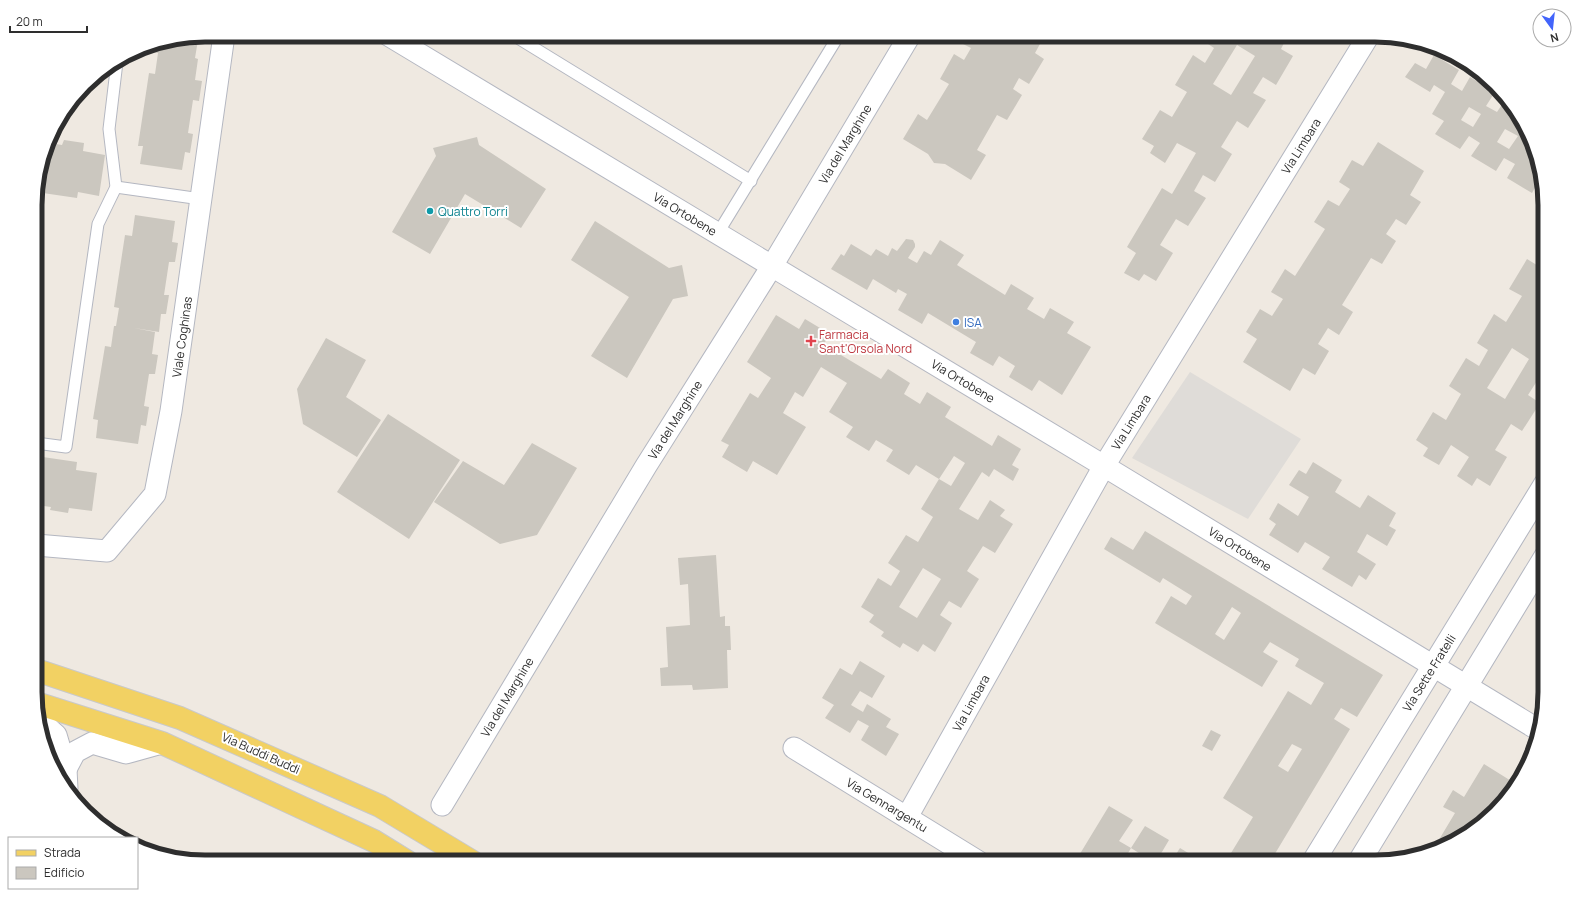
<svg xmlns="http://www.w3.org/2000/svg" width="1580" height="897" font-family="Manrope,sans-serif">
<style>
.plaza{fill:#dfdcd8}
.building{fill:#cbc7bf;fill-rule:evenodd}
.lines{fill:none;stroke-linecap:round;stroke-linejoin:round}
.lane-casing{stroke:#b4b7c1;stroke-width:13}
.street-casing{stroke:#b4b7c1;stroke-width:23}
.secondary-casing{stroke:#b4b7c1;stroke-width:24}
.primary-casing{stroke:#c9c9c9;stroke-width:24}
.lane{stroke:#fff;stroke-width:11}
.street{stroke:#fff;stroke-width:21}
.secondary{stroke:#fff;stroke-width:22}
.primary{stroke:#f2d163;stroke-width:22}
.culture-dot{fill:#0f9aa8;stroke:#fff;stroke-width:1.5}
.shop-dot{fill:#3f7fe0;stroke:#fff;stroke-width:1.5}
.health-dot{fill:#e0444e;stroke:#fff;stroke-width:1.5}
.labels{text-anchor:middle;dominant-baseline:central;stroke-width:4;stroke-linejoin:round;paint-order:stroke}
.street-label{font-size:12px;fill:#2e2e2e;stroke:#fff}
.culture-label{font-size:12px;fill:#0d838f;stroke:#fff;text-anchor:start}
.shop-label{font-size:12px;fill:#366cbe;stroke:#fff;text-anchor:start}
.health-label{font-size:12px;fill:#be3a42;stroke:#fff;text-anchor:start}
.rim{fill:none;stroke:#2e2e2e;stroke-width:5}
</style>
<rect width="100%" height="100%" fill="#efe9e1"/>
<path class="plaza" d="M 1190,372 L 1301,439 L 1248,519 L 1132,458 Z"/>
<g class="building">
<path d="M 204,35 L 203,41 L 198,40 L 195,58 L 198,59 L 195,80 L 202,81 L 199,101 L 193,100 L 188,133 L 193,134 L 190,153 L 185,152 L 182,170 L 140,164 L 143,146 L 138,146 L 149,73 L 155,74 L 158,53 L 153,52 L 154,45 Z"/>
<path d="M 966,35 L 1045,35 L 1035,53 L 1044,59 L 1029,84 L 1019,78 L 1013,89 L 1022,95 L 1007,120 L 997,115 L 977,150 L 986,155 L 971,180 L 945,164 L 934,163 L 928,154 L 903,139 L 918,114 L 927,120 L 949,84 L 940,79 L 954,54 L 964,60 L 971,48 L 961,43 Z"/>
<path d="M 1205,35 L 1275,35 L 1285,41 L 1281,49 L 1293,56 L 1276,85 L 1263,77 L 1253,93 L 1266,100 L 1248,128 L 1237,121 L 1221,147 L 1232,154 L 1215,182 L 1203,175 L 1194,191 L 1206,198 L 1188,226 L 1176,219 L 1160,245 L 1173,253 L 1156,281 L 1144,274 L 1139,281 L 1124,273 L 1136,253 L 1127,247 L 1162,188 L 1172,194 L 1196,153 L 1177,143 L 1165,163 L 1150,153 L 1154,146 L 1142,139 L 1160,110 L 1172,117 L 1187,92 L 1175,85 L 1193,55 L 1205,63 L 1214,48 L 1202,40 ZM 1237,45 L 1255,56 L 1231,95 L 1213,84 Z"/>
<path d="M 1434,55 L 1459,70 L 1451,84 L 1462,91 L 1470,77 L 1495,92 L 1486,106 L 1497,112 L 1505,100 L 1517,111 L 1524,125 L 1522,128 L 1526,130 L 1536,150 L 1537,156 L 1532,164 L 1540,168 L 1541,177 L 1532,193 L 1507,178 L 1515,164 L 1504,158 L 1496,171 L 1471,156 L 1480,143 L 1469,136 L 1460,149 L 1435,134 L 1444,121 L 1432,114 L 1445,92 L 1434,85 L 1430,92 L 1405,77 L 1415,63 L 1426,69 ZM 1469,107 L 1481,114 L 1473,127 L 1461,120 ZM 1505,129 L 1518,136 L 1509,149 L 1497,142 Z"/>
<path d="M 477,137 L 479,145 L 546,189 L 521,228 L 465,194 L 430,254 L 392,232 L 436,156 L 433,148 Z"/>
<path d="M 64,140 L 84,143 L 83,151 L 105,155 L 99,196 L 78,192 L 77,198 L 36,192 L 36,183 L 49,143 L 62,145 Z"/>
<path d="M 1378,142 L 1424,171 L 1410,195 L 1421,202 L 1406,225 L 1396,219 L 1386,234 L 1396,241 L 1382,264 L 1371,258 L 1342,305 L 1353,312 L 1339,335 L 1328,328 L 1318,344 L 1329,351 L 1315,375 L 1303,368 L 1290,391 L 1243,362 L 1257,339 L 1246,332 L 1260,309 L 1272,316 L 1283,299 L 1271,292 L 1285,269 L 1295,276 L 1325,229 L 1314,222 L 1328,200 L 1339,206 L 1350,189 L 1339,182 L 1352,160 L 1363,166 Z"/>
<path d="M 135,215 L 175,221 L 172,242 L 178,243 L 175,262 L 169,262 L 164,295 L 169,295 L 166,314 L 161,314 L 159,332 L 134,328 L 155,332 L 152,354 L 158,355 L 155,374 L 149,374 L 144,406 L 149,407 L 146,426 L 141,425 L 138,444 L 96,438 L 98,420 L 93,419 L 105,346 L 111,347 L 114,326 L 116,326 L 119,308 L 114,307 L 125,235 L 132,236 Z"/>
<path d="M 595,221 L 669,268 L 682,265 L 688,296 L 673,299 L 627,378 L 591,356 L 629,297 L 571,260 Z"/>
<path d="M 1545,232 L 1545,250 L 1536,245 Z"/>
<path d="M 906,239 L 913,240 L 915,244 L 915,247 L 908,258 L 917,263 L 924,251 L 931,255 L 940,240 L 964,255 L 957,265 L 1005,295 L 1011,284 L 1034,298 L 1027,309 L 1044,319 L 1050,308 L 1074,322 L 1067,333 L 1091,347 L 1062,395 L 1039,380 L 1032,391 L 1009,377 L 1015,366 L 999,356 L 993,366 L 970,353 L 976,342 L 928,313 L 922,324 L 898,310 L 907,294 L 898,289 L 896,293 L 873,279 L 867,290 L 831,269 L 841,254 L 844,256 L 851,244 L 871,256 L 876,249 L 888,256 L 892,248 L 897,251 Z"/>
<path d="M 1527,259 L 1540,267 L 1545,260 L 1545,385 L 1537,381 L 1528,395 L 1540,403 L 1522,431 L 1511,424 L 1495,450 L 1507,457 L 1490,486 L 1477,478 L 1472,486 L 1457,476 L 1469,457 L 1451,445 L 1439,465 L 1423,456 L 1428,448 L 1416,440 L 1433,412 L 1446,420 L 1461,394 L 1449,386 L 1466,358 L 1479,366 L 1488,350 L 1477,343 L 1494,314 L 1506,322 L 1522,296 L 1509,289 ZM 1512,348 L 1529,359 L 1505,399 L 1487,388 Z"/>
<path d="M 776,315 L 799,329 L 805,319 L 830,334 L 822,347 L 829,352 L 831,349 L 881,379 L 888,369 L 910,383 L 904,394 L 920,404 L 927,392 L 951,407 L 945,417 L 992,446 L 998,435 L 1021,449 L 1012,465 L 1019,469 L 1013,481 L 994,469 L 989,477 L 982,472 L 959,509 L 978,520 L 990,500 L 1005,510 L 1000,516 L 1013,524 L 995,553 L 983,546 L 967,571 L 979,579 L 961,608 L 949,601 L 940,615 L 952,623 L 935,652 L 923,644 L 918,652 L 903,643 L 900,648 L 881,636 L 884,632 L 869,622 L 874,615 L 861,607 L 878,578 L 891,586 L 900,571 L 888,563 L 906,535 L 918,542 L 933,517 L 921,509 L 939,479 L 951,486 L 965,463 L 954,456 L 939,479 L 916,465 L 909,475 L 886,461 L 893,450 L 876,440 L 869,451 L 846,437 L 853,427 L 829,412 L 847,383 L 821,367 L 803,397 L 795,392 L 783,413 L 806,427 L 777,475 L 753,461 L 747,472 L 722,457 L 729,445 L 721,441 L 750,393 L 758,398 L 771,378 L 747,362 ZM 923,568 L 941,579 L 917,618 L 899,607 Z"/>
<path d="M 326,338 L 366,360 L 346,397 L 381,420 L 357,457 L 303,424 L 297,389 Z"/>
<path d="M 388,414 L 460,460 L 409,539 L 337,492 Z"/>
<path d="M 532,443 L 577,468 L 537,535 L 500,544 L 434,502 L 463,461 L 504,485 Z"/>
<path d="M 36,456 L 77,462 L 76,470 L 97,473 L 92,511 L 69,508 L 68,513 L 50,510 L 51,507 L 36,505 Z"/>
<path d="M 1313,462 L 1342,480 L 1335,492 L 1360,508 L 1368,495 L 1396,513 L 1389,526 L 1396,530 L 1387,546 L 1367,534 L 1357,552 L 1376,564 L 1366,580 L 1359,575 L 1352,587 L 1322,569 L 1330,557 L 1305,542 L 1298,553 L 1269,535 L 1276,524 L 1269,519 L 1278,503 L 1298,516 L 1309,497 L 1289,485 L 1299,470 L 1306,474 Z"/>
<path d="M 1145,531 L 1383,675 L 1357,717 L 1341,708 L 1334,719 L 1350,729 L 1270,862 L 1235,862 L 1238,857 L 1231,853 L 1253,817 L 1223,798 L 1288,691 L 1311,705 L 1324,683 L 1295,666 L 1299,659 L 1270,642 L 1263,652 L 1278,661 L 1262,687 L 1155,623 L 1171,596 L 1186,605 L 1192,596 L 1163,578 L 1160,583 L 1104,549 L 1111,537 L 1133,550 ZM 1232,607 L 1241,613 L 1224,640 L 1215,634 ZM 1292,744 L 1302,749 L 1288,772 L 1278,766 Z"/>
<path d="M 716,555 L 720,617 L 725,616 L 725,626 L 730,626 L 731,650 L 727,650 L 728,688 L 693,690 L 692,685 L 661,686 L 660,668 L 668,667 L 666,627 L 690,625 L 688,584 L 680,585 L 678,558 Z"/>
<path d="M 860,661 L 885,676 L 872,698 L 860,691 L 851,705 L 863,712 L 867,704 L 891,719 L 886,727 L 899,734 L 886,756 L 861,740 L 869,726 L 858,720 L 850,733 L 825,718 L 834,705 L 822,698 L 840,668 L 852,675 Z"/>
<path d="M 1211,730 L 1221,735 L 1212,751 L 1202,746 Z"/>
<path d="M 1484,764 L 1516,784 L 1469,834 L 1431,853 L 1455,813 L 1443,807 L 1453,790 L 1464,797 Z"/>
<path d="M 1109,806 L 1133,820 L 1119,841 L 1131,848 L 1123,862 L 1110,862 L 1107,860 L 1107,862 L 1075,862 Z"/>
<path d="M 1145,826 L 1169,840 L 1156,862 L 1137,862 L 1142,855 L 1131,848 Z"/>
<path d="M 1180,848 L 1203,862 L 1171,862 Z"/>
</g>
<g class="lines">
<defs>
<g id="lane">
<path d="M 513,35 L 751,181"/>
<path d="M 116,187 L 201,199"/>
<path d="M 718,233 L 839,35"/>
<path d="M 36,443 L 66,447 L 98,224 L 116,187 L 109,129 L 117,62"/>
</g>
<g id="street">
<path d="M 388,35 L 1104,466 L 1537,729"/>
<path d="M 36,545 L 107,551 L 155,494 L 171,411 L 224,35"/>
<path d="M 40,724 L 47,727 L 56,735 L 66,769 L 67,789"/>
<path d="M 794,748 L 979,862"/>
<path d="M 66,769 L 75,752 L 92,743 L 126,753 L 162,743"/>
<path d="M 442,805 L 646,466 L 772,266 L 910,35"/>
<path d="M 907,817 L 1104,466 L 1369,35"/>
</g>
<g id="secondary">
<path d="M 1313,862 L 1545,484"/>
<path d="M 1359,862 L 1545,557"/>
</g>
<g id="primary">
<path d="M 36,670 L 180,718 L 380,806 L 473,862"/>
<path d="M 36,703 L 162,743 L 374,841 L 408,862"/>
</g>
</defs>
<use href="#lane" class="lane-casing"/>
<use href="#street" class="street-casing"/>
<use href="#secondary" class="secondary-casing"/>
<use href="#primary" class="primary-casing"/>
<use href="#lane" class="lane"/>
<use href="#street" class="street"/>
<use href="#secondary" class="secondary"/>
<use href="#primary" class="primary"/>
</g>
<circle class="culture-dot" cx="430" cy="211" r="4"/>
<circle class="shop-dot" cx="956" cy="322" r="4"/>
<path class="health-dot" d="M809 335h4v4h4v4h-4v4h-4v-4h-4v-4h4z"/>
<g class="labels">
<g class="street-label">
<text transform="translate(845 144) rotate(-59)">Via del Marghine</text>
<text transform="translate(1301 146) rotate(-58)">Via Limbara</text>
<text transform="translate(685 214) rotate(31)">Via Ortobene</text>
<text transform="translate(182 337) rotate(-82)">Viale Coghinas</text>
<text transform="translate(963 381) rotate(31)">Via Ortobene</text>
<text transform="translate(675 420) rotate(-58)">Via del Marghine</text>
<text transform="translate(1131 422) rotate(-58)">Via Limbara</text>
<text transform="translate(1240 549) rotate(32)">Via Ortobene</text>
<text transform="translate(1429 673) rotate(-58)">Via Sette Fratelli</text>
<text transform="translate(507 697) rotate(-59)">Via del Marghine</text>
<text transform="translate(971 703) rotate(-61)">Via Limbara</text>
<text transform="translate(261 753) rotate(24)">Via Buddi Buddi</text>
<text transform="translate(887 805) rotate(31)">Via Gennargentu</text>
</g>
<g class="culture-label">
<text x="438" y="211">Quattro Torri</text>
</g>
<g class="shop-label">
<text x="964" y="322">ISA</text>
</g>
<g class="health-label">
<text x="819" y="334">Farmacia<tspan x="819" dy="14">Sant'Orsola Nord</tspan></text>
</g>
</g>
<path d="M0 0H1580V897H0ZM205 42H1375A163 163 0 0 1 1538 205V692A163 163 0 0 1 1375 855H205A163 163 0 0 1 42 692V205A163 163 0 0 1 205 42Z" fill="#fff" fill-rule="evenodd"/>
<path class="rim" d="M205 42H1375A163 163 0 0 1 1538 205V692A163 163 0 0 1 1375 855H205A163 163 0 0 1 42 692V205A163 163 0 0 1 205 42Z"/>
<rect x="8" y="837" width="130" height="52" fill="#ffffff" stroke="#ababab"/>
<rect x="16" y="850" width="20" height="6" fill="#f2d163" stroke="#ababab"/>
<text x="44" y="857" font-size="12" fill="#2e2e2e">Strada</text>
<rect x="16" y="867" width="20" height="12" fill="#cbc7bf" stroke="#ababab"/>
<text x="44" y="877" font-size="12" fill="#2e2e2e">Edificio</text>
<g transform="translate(1552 28) rotate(165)"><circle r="19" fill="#ffffff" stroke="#ababab"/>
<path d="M0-3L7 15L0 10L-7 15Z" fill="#4264fb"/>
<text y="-6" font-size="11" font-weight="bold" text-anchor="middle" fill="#2e2e2e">N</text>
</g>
<path d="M10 26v6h77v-6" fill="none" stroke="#2e2e2e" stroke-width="2"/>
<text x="16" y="26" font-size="12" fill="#2e2e2e" stroke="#ffffff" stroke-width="3" paint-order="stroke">20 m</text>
</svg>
